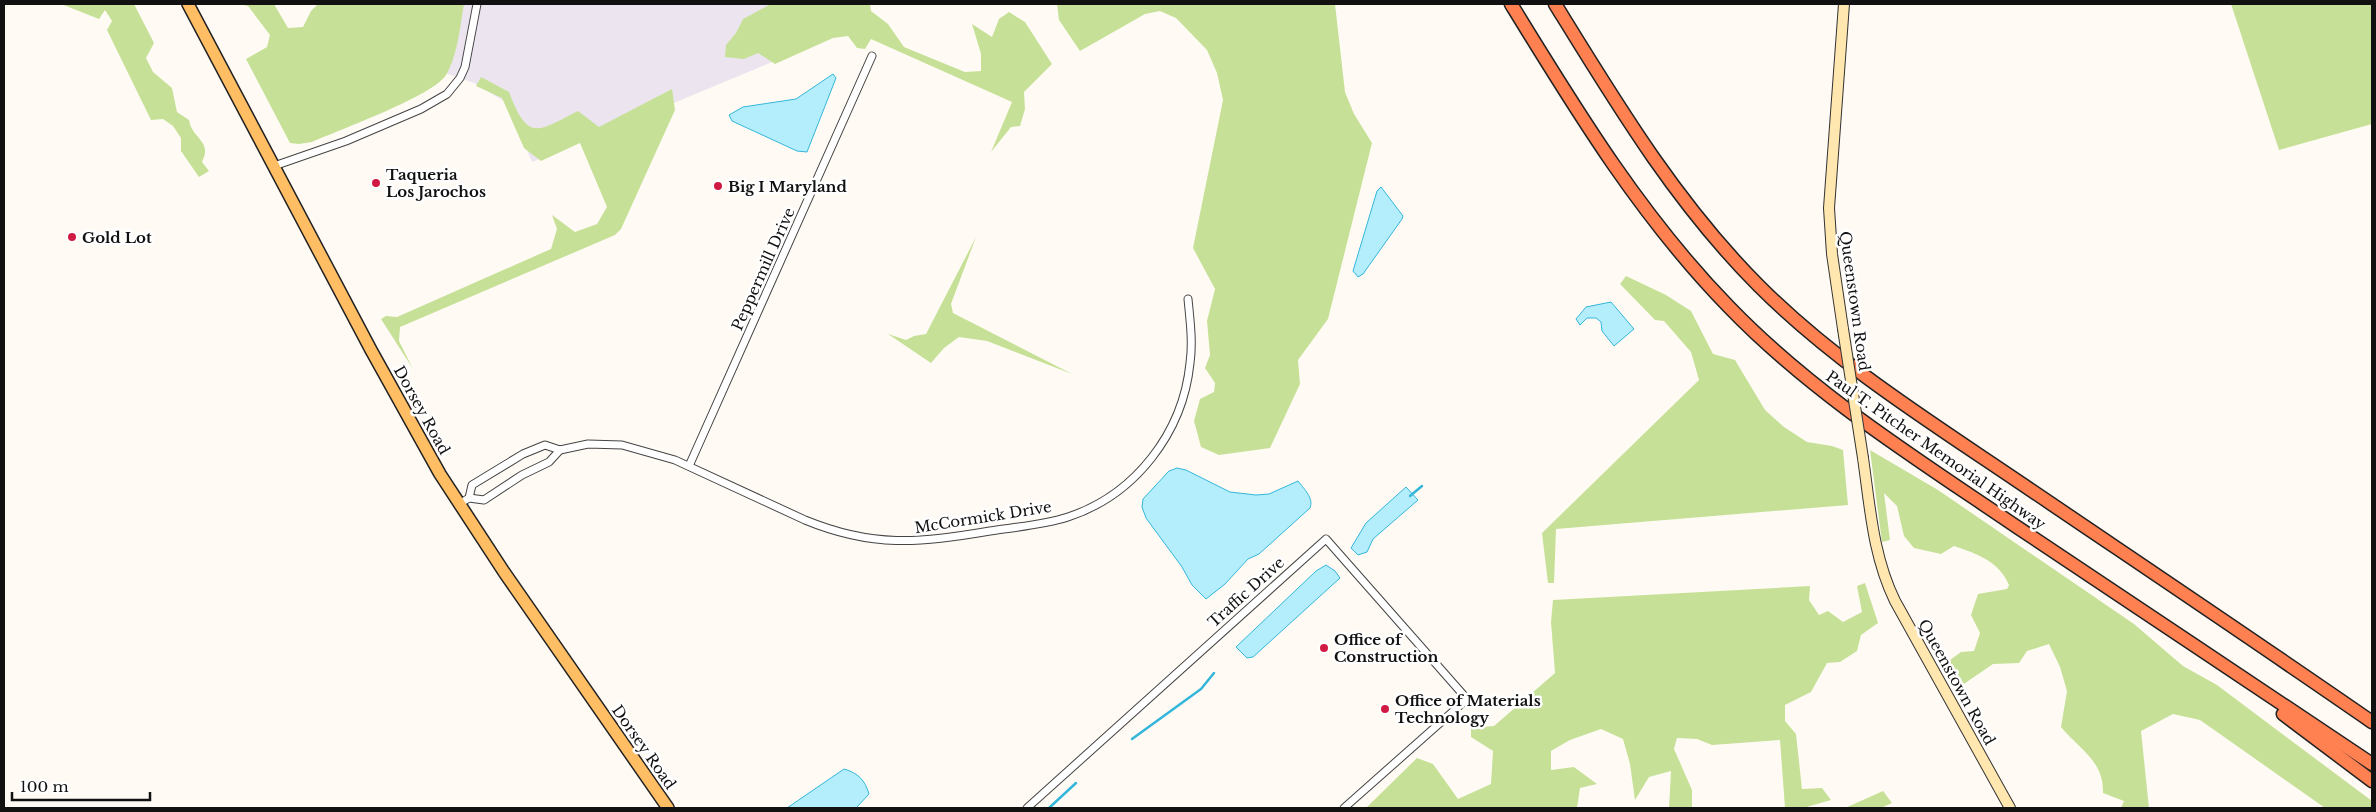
<svg xmlns="http://www.w3.org/2000/svg" width="2376" height="812" font-family="'Libre Baskerville',serif">
<style>
.industrial{fill:#ece5ef}
.forest{fill:#c6e197}
.water{fill:#b4eefc;stroke:#34b6da}
.lines{fill:none;stroke-linecap:round;stroke-linejoin:round}
.stream{stroke:#34b6da;stroke-width:2.5}
.street-casing{stroke:#444;stroke-width:9}
.secondary-casing{stroke:#333;stroke-width:12}
.primary-casing{stroke:#222;stroke-width:14}
.highway-casing{stroke:#222;stroke-width:15}
.street{stroke:#fff;stroke-width:7}
.secondary{stroke:#ffe7af;stroke-width:10}
.primary{stroke:#ffbd64;stroke-width:11}
.highway{stroke:#ff8152;stroke-width:12}
.secondary-bridge-casing{stroke:#333;stroke-width:12;stroke-linecap:butt}
.secondary-bridge{stroke:#ffe7af;stroke-width:10}
.poi-dot{fill:#d01a44;stroke:#fff;stroke-width:2}
.labels{text-anchor:middle;dominant-baseline:central;stroke-width:5;stroke-linejoin:round;paint-order:stroke}
.poi-label{font-size:15px;font-weight:bold;fill:#111;stroke:#fff;text-anchor:start}
.street-label{font-size:15px;fill:#111;stroke:#fff}
</style>
<rect width="100%" height="100%" fill="#fffbf4"/>
<path class="industrial" d="M 460,4 L 833,4 L 847,31 L 532,162 L 507,103 L 474,83 L 442,72 Z"/>
<g class="forest">
<path d="M 61,4 L 134,4 L 154,43 L 146,58 L 153,72 L 172,88 L 177,112 L 189,120 C 192,139 213,141 202,162 L 209,171 L 199,177 L 181,151 L 181,138 L 173,126 L 163,119 L 151,120 L 107,30 L 112,21 L 105,10 L 99,19 Z"/>
<path d="M 238,4 L 274,4 L 288,28 L 303,27 L 311,11 L 318,4 L 464,4 C 460,26 458,55 446,75 C 433,96 339,130 312,142 L 299,144 L 290,143 L 246,59 L 267,47 L 270,35 L 248,6 Z"/>
<path d="M 771,4 L 870,4 L 871,11 L 888,24 L 904,47 L 965,72 L 981,71 L 981,54 L 972,24 L 992,37 L 999,19 L 1009,12 L 1025,22 L 1052,64 L 1024,92 L 1025,109 L 1020,126 L 1011,127 L 991,152 L 1012,102 L 871,39 L 865,49 L 857,48 L 848,36 L 833,38 L 775,64 L 758,53 L 744,59 L 725,57 L 726,45 L 736,33 L 743,19 Z"/>
<path d="M 1057,4 L 1335,4 L 1345,92 L 1354,114 L 1372,143 L 1328,319 L 1298,360 L 1300,384 L 1270,448 L 1219,455 L 1201,447 L 1194,421 L 1200,399 L 1214,392 L 1215,383 L 1205,368 L 1210,355 L 1207,321 L 1215,289 L 1193,248 L 1223,100 L 1217,73 L 1207,50 L 1176,18 L 1160,11 L 1145,14 L 1080,51 L 1059,20 Z"/>
<path d="M 2231,4 L 2372,4 L 2372,124 L 2279,150 Z"/>
<path d="M 481,77 L 509,92 C 528,142 537,132 578,111 L 599,127 L 672,89 L 675,110 L 621,229 L 615,235 L 400,327 L 399,341 L 413,369 L 381,319 L 386,316 L 397,317 L 551,249 L 557,229 L 552,215 L 575,232 L 597,224 L 607,207 L 580,143 L 541,161 L 524,148 L 502,98 L 476,86 Z"/>
<path d="M 976,237 L 951,304 L 953,313 L 1072,374 L 987,341 L 959,337 L 944,348 L 931,363 L 888,334 L 906,340 L 914,336 L 926,334 Z"/>
<path d="M 1626,276 L 1666,295 L 1691,311 L 1713,354 L 1735,360 L 1765,410 L 1784,427 L 1807,442 L 1832,446 L 1843,450 L 1848,505 L 1556,529 L 1554,583 L 1548,583 L 1542,533 L 1699,380 L 1691,352 L 1664,321 L 1655,320 L 1620,284 Z"/>
<path d="M 1870,450 L 1938,490 L 2134,624 L 2183,666 L 2217,685 L 2372,801 L 2372,808 L 2325,808 L 2200,720 L 2173,714 L 2141,731 L 2149,808 L 2121,808 L 2124,801 L 2103,793 C 2104,761 2080,750 2061,727 L 2067,691 L 2060,667 L 2049,644 L 2027,651 L 2019,663 L 1993,664 L 1955,690 L 1949,680 L 1946,663 L 1961,652 L 1974,651 L 1980,633 L 1971,615 L 1978,594 L 2007,589 L 2009,585 C 1999,561 1977,554 1954,546 L 1941,554 L 1914,548 L 1904,536 L 1897,506 L 1884,493 L 1890,540 L 1882,542 Z"/>
<path d="M 1865,583 L 1878,623 L 1861,635 L 1857,651 L 1840,662 L 1827,663 L 1811,692 L 1785,705 L 1785,721 L 1796,734 L 1802,789 L 1822,788 L 1831,800 L 1803,808 L 1785,808 L 1780,740 L 1712,745 L 1697,739 L 1677,738 L 1674,749 L 1692,790 L 1692,808 L 1669,808 L 1671,771 L 1649,777 L 1635,800 L 1630,764 L 1623,739 L 1601,729 L 1570,740 L 1551,751 L 1551,770 L 1574,767 L 1597,784 L 1580,788 L 1577,808 L 1366,808 L 1417,758 L 1433,764 L 1458,799 L 1491,784 L 1493,751 L 1471,737 L 1471,728 L 1494,726 L 1555,673 L 1551,622 L 1553,600 L 1810,586 L 1809,600 L 1819,615 L 1828,611 L 1843,622 L 1862,612 L 1857,586 Z"/>
<path d="M 1883,791 L 1892,803 L 1881,808 L 1845,808 Z"/>
</g>
<g class="water">
<path d="M 833,74 L 836,78 L 807,152 L 797,151 L 732,121 L 729,115 L 743,107 L 796,99 Z"/>
<path d="M 1381,187 L 1403,216 L 1402,219 L 1363,274 L 1358,277 L 1353,271 L 1377,191 Z"/>
<path d="M 1611,302 L 1634,329 L 1614,346 L 1602,331 L 1601,322 L 1596,318 L 1587,318 L 1580,325 L 1576,319 L 1586,307 Z"/>
<path d="M 1177,468 L 1186,470 L 1230,492 L 1256,495 L 1269,494 L 1298,481 C 1304,489 1314,498 1310,508 L 1259,554 L 1248,559 L 1225,584 L 1206,599 L 1192,585 L 1182,567 L 1146,518 L 1142,507 L 1143,499 L 1169,471 Z"/>
<path d="M 1406,487 L 1418,500 L 1373,539 L 1367,552 L 1358,555 L 1351,548 L 1366,523 Z"/>
<path d="M 1326,565 L 1335,571 L 1340,578 L 1253,657 L 1247,658 L 1236,647 L 1316,571 Z"/>
<path d="M 844,769 C 858,773 865,780 869,794 L 856,808 L 787,808 Z"/>
</g>
<g class="lines">
<g class="stream">
<path d="M 1410,496 L 1422,486"/>
<path d="M 1132,739 L 1201,689 L 1214,673"/>
<path d="M 1049,808 L 1076,783"/>
</g>
<defs>
<g id="street">
<path d="M 274,166 L 346,141 L 421,109 L 447,94 L 460,78 L 465,67 L 477,4"/>
<path d="M 689,466 L 872,56"/>
<path d="M 469,498 L 472,485 L 523,454 L 545,445 L 560,450 L 588,444 L 622,445 L 675,460 L 805,520 C 873,548 919,543 990,531 C 1016,527 1043,525 1068,517 C 1135,495 1183,433 1190,363 C 1193,342 1190,320 1188,299"/>
<path d="M 459,504 L 469,498 L 484,500 L 522,475 L 549,462 L 560,450"/>
<path d="M 1027,808 L 1326,539 L 1467,699 L 1344,808"/>
</g>
<g id="secondary">
<path d="M 1843,329 L 1832,254 L 1829,208 L 1844,4"/>
<path d="M 1863,458 C 1870,507 1873,556 1895,601 L 2010,808"/>
</g>
<path id="primary" d="M 188,4 L 371,350 L 440,474 L 504,572 L 668,808"/>
<g id="highway">
<path d="M 1511,4 C 1576,110 1641,217 1729,307 C 1813,394 1917,459 2017,527 C 2135,606 2254,685 2372,764"/>
<path d="M 1555,4 C 1616,103 1676,203 1759,286 C 1836,363 1929,421 2019,482 C 2137,562 2255,641 2372,722"/>
<path d="M 2283,714 L 2372,781"/>
</g>
</defs>
<use href="#street" class="street-casing"/>
<use href="#secondary" class="secondary-casing"/>
<use href="#primary" class="primary-casing"/>
<use href="#highway" class="highway-casing"/>
<use href="#street" class="street"/>
<use href="#secondary" class="secondary"/>
<use href="#primary" class="primary"/>
<use href="#highway" class="highway"/>
<defs>
<path id="secondary-bridge" d="M 1843,329 L 1863,458"/>
</defs>
<use href="#secondary-bridge" class="secondary-bridge-casing"/>
<use href="#secondary-bridge" class="secondary-bridge"/>
</g>
<g class="poi-dot">
<circle cx="376" cy="183" r="5"/>
<circle cx="718" cy="186" r="5"/>
<circle cx="72" cy="237" r="5"/>
<circle cx="1324" cy="648" r="5"/>
<circle cx="1385" cy="709" r="5"/>
</g>
<g class="labels">
<g class="poi-label">
<text x="386" y="174">Taqueria<tspan x="386" dy="17">Los Jarochos</tspan></text>
<text x="728" y="186">Big I Maryland</text>
<text x="82" y="237">Gold Lot</text>
<text x="1334" y="639">Office of<tspan x="1334" dy="17">Construction</tspan></text>
<text x="1395" y="700">Office of Materials<tspan x="1395" dy="17">Technology</tspan></text>
</g>
<g class="street-label">
<text transform="translate(763 269) rotate(-66)">Peppermill Drive</text>
<text transform="translate(1855 301) rotate(82)">Queenstown Road</text>
<text transform="translate(422 410) rotate(61)">Dorsey Road</text>
<text transform="translate(1936 450) rotate(35)">Paul T. Pitcher Memorial Highway</text>
<text transform="translate(983 517) rotate(-9)">McCormick Drive</text>
<text transform="translate(1246 592) rotate(-42)">Traffic Drive</text>
<text transform="translate(1957 682) rotate(61)">Queenstown Road</text>
<text transform="translate(644 747) rotate(55)">Dorsey Road</text>
</g>
</g>
<rect width="2376" height="812" fill="none" stroke="#111111" stroke-width="10"/>
<path d="M12 792v8h138v-8" fill="none" stroke="#111111" stroke-width="2.5"/>
<text x="20" y="792" font-size="15" fill="#111111" stroke="#ffffff" stroke-width="4" paint-order="stroke">100 m</text>
</svg>
